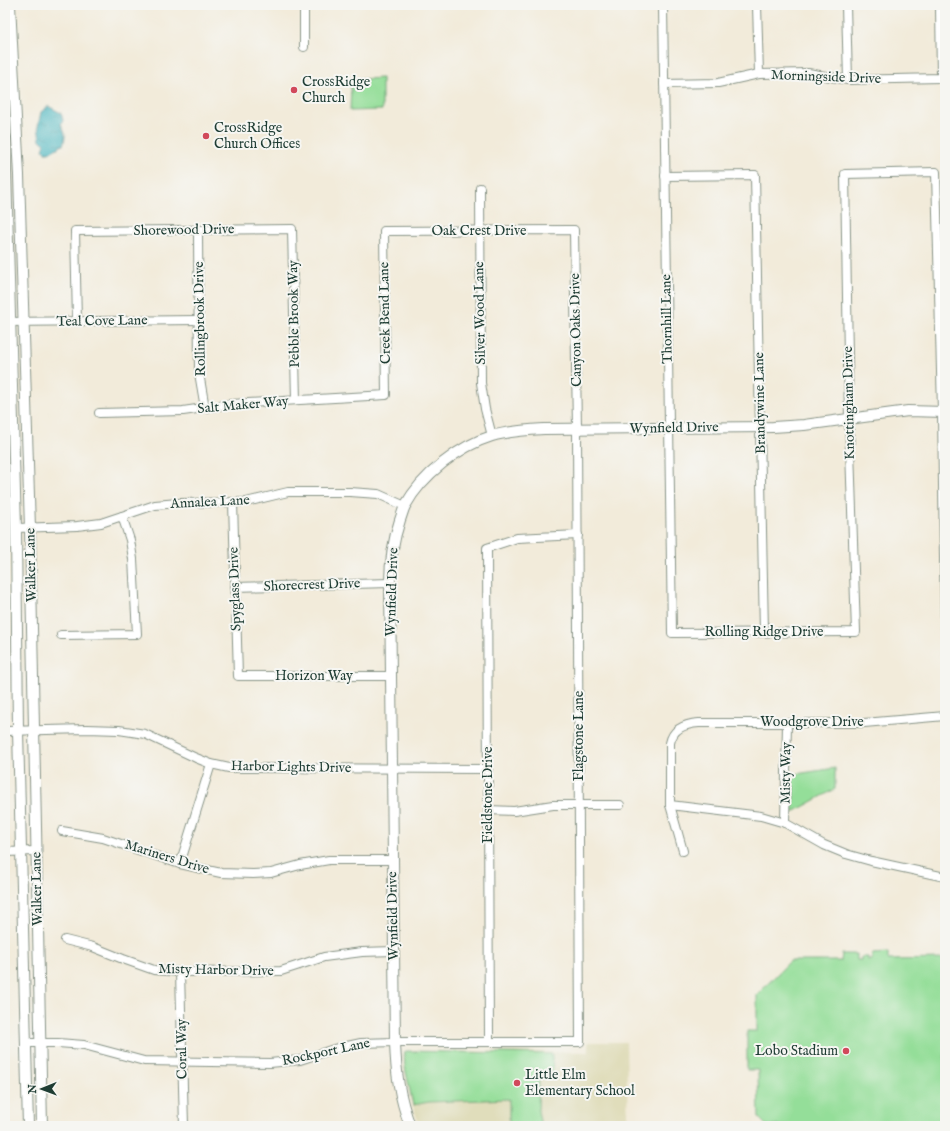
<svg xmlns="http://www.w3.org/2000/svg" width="950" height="1131" font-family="'IM FELL English',serif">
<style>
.built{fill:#e0ddbb}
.park{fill:#94de99;stroke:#5a8e66}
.water{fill:url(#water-ripples);stroke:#327879}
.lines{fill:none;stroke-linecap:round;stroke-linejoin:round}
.minor-casing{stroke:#889487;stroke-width:10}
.tertiary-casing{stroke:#889487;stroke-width:12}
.minor{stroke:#fff;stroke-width:8}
.tertiary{stroke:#fff;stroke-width:10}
.poi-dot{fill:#d1495b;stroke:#f6f6f2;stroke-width:1.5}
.labels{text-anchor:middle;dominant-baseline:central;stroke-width:4;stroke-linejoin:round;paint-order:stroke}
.street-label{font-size:14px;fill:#1f3d34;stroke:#f6f6f2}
.poi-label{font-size:14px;fill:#1f3d34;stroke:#f6f6f2;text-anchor:start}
</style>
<defs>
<pattern id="water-ripples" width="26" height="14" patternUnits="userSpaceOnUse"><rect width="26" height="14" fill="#45b4be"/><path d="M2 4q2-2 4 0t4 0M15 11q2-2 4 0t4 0" fill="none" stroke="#39949b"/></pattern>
</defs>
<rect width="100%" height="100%" fill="#f6f6f2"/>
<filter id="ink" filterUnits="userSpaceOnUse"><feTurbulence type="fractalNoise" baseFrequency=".025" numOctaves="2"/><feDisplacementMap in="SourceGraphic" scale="8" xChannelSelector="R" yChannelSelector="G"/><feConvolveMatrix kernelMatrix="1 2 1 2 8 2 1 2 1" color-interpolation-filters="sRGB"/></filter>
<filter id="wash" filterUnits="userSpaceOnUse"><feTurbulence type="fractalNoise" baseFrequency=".012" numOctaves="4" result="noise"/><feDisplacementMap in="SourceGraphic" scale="16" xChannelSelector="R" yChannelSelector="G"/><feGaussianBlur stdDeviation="0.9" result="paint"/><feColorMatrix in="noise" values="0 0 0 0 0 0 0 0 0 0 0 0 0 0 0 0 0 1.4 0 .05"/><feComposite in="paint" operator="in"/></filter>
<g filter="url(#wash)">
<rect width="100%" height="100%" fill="#f2ebda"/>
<path class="built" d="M 588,1042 L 626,1042 L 628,1126 L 420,1126 L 418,1121 L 411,1099 L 405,1067 L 404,1054 L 406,1051 L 588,1052 Z"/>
<g class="park">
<path d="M 382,78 L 382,110 L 350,111 L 351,85 L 347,85 L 347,80 Z"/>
<path d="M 835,768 L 835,789 L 790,814 L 790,775 Z"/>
<path d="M 888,953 L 888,960 L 945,959 L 945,1126 L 767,1126 L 759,1118 L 758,1070 L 747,1070 L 747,1031 L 757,1031 L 757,995 L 790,961 L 841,961 L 842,954 L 857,954 L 857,960 L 861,960 L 861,957 L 868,957 L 868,960 L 872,960 L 872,954 Z"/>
<path d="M 406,1051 L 552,1054 L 553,1078 L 539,1078 L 538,1111 L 541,1126 L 509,1126 L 509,1099 L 429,1102 L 413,1105 L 405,1067 L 404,1054 Z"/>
</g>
<path class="water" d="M 48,106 L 61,113 L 63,120 L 61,125 C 66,134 66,136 63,145 L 50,152 L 45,152 L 43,150 L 45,144 L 40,140 L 38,126 L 41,112 Z"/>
</g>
<g filter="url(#ink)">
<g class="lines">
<defs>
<g id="minor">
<path d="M 304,5 L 304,47"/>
<path d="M 663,5 L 672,633 L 856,632 L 849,419 L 845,174 L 936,172 L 942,411 L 945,632"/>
<path d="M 757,5 L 759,74"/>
<path d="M 846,5 L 848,80"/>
<path d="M 664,84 L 718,83 L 759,74 L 808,73 L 848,80 L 941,78 L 940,5"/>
<path d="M 665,176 L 755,175 L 764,632"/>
<path d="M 480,188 L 481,383 L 485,409 L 492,436"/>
<path d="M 198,230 L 199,373 L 205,408"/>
<path d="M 77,321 L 75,231 L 292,229 L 296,400"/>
<path d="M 5,322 L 199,320"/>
<path d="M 233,502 L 238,676 L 391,676"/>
<path d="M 16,528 L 77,526 L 101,523 L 155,505 L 178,503 L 246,502 L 288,492 L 350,492 L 378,494 L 405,506"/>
<path d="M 235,587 L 390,583"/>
<path d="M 61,635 L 137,634 L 133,559 L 130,540 L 122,516"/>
<path d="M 5,731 L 87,729 L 119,730 L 145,734 L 196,758 L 211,764 L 229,768 L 488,769"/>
<path d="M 670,805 L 761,816 L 785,823 L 824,845 L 846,854 L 871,861 L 945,877"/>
<path d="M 488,810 L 514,811 L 553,805 L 620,805"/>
<path d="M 785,823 L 787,723"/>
<path d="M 62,831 L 103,838 L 180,864 L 221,873 L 253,874 L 271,873 L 300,865 L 329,860 L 393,860"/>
<path d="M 683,851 L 670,805 L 670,743 C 673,728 685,724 699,723 L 864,723 L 945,716"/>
<path d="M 5,852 L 36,851"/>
<path d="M 180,864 L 211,764"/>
<path d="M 65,940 L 93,947 L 123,959 L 154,970 L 180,972 L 281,971 L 324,957 L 362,952 L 394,951"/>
<path d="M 180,972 L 184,1126"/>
<path d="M 489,1042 L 487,548 L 517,538 L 578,535"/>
<path d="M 26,1043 L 58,1043 L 84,1045 L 144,1061 L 270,1063 L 300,1060 L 334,1049 L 361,1043 L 395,1042 L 580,1042 L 577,429 L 574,230 L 384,231 L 386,395 L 231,404 L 183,411 L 99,413"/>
</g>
<g id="tertiary">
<path d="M 10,5 L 19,175 L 30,528 L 42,1126"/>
<path d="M 5,137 L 16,528 L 18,731 L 28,1126"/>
<path d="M 410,1126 C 399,1096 396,1073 395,1042 L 390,583 C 390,561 393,541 400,520 C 402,515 403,510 405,506 C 422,475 459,446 492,436 C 509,431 526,430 544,429 L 773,427 L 804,425 L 908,411 L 945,412"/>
</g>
</defs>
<use href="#minor" class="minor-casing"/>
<use href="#tertiary" class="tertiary-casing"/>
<use href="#minor" class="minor"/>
<use href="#tertiary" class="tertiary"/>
</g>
</g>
<g class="poi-dot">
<circle cx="294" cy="90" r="4"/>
<circle cx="206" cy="136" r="4"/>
<circle cx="846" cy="1051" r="4"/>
<circle cx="517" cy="1083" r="4"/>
</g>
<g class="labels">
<g class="street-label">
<text transform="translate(826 77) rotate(2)">Morningside Drive</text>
<text transform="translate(184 230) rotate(-1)">Shorewood Drive</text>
<text x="479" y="231">Oak Crest Drive</text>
<text transform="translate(385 313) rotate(-91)">Creek Bend Lane</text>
<text transform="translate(480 313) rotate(-91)">Silver Wood Lane</text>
<text transform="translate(294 314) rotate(-91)">Pebble Brook Way</text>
<text transform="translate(200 319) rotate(-91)">Rollingbrook Drive</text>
<text transform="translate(667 319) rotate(-91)">Thornhill Lane</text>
<text transform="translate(102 321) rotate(-1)">Teal Cove Lane</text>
<text transform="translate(576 330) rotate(-91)">Canyon Oaks Drive</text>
<text transform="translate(760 403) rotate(-91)">Brandywine Lane</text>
<text transform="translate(849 403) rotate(-91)">Knottingham Drive</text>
<text transform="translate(243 405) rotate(-5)">Salt Maker Way</text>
<text transform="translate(674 428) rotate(-1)">Wynfield Drive</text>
<text transform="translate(210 502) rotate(-3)">Annalea Lane</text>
<text transform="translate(31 565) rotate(-91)">Walker Lane</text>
<text transform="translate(312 585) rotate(-2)">Shorecrest Drive</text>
<text transform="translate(235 589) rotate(-92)">Spyglass Drive</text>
<text transform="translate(392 592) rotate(-88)">Wynfield Drive</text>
<text x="764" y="632">Rolling Ridge Drive</text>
<text x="314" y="676">Horizon Way</text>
<text x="812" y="722">Woodgrove Drive</text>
<text transform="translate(579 736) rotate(-90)">Flagstone Lane</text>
<text transform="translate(291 767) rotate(1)">Harbor Lights Drive</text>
<text transform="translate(786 773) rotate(-89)">Misty Way</text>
<text transform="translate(488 795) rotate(-90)">Fieldstone Drive</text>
<text transform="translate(167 857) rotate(17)">Mariners Drive</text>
<text transform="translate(37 889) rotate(-91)">Walker Lane</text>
<text transform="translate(393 916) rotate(-91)">Wynfield Drive</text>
<text transform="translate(216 970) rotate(1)">Misty Harbor Drive</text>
<text transform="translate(182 1049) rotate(-91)">Coral Way</text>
<text transform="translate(326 1052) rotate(-12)">Rockport Lane</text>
</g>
<g class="poi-label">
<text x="302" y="82">CrossRidge<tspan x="302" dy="16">Church</tspan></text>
<text x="214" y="128">CrossRidge<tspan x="214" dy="16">Church Offices</tspan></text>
<text x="838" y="1051" text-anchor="end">Lobo Stadium</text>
<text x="525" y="1075">Little Elm<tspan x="525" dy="16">Elementary School</tspan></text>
</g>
</g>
<rect width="950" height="1131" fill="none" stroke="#f6f6f2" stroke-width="20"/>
<g transform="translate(42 1089) rotate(269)" stroke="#f6f6f2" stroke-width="3" paint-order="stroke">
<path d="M0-3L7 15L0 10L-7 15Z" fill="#1f3d34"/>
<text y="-6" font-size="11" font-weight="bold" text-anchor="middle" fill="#1f3d34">N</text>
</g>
</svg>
